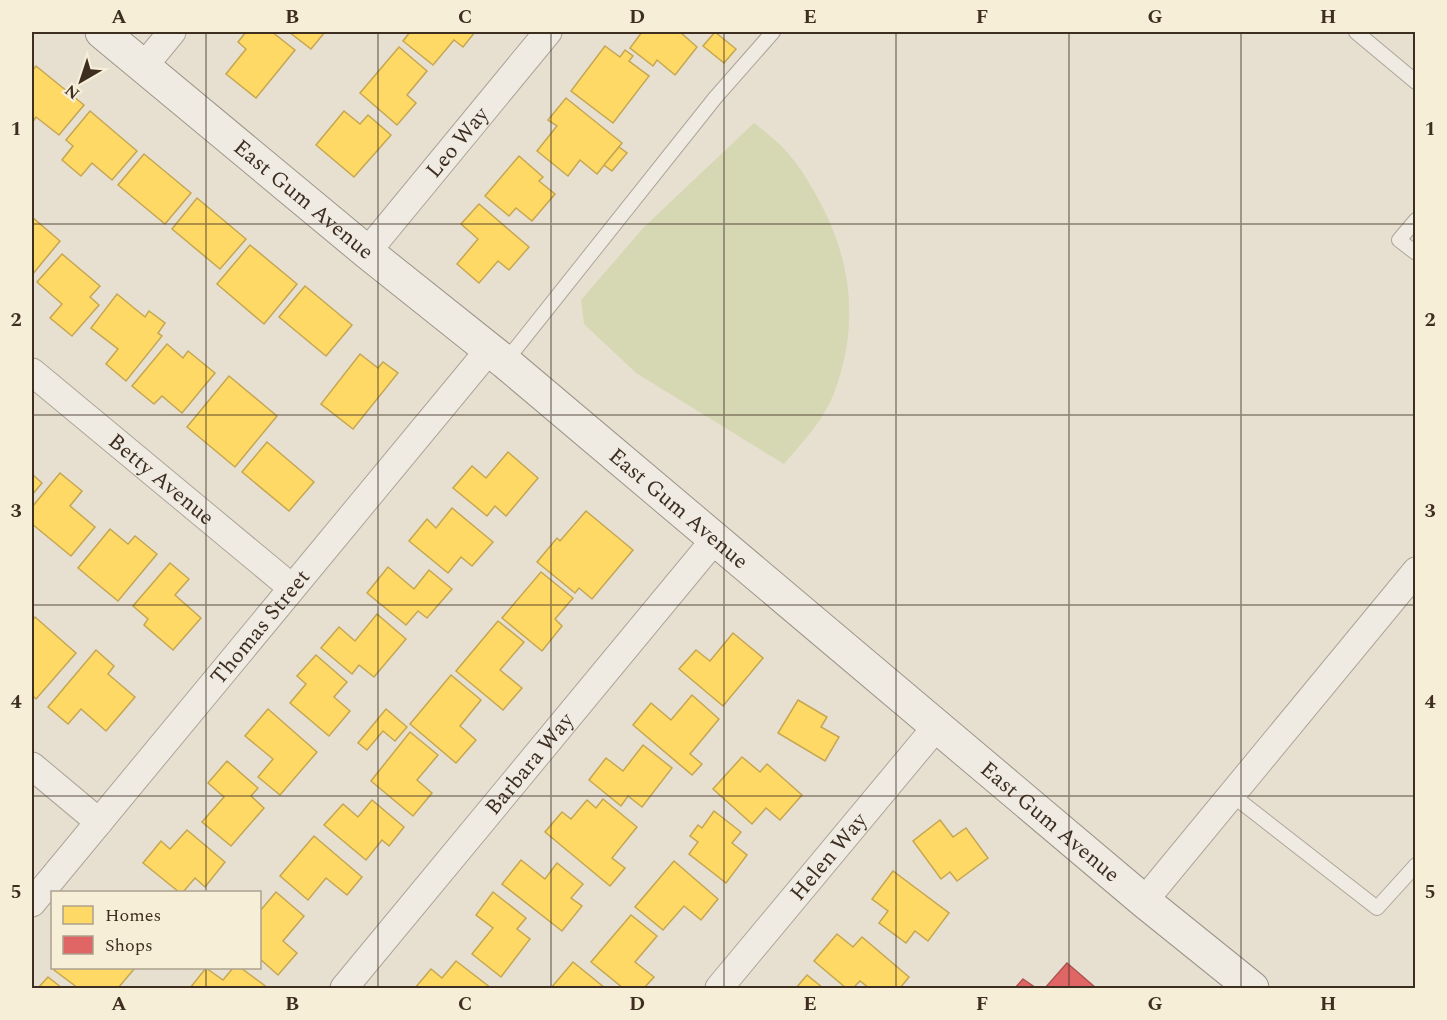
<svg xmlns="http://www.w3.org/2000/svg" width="1447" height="1020" font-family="Spectral,serif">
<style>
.green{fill:#d6d7b3}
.homes{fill:#ffd966;stroke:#c5a651;stroke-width:1.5}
.shops{fill:#e06666;stroke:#af5551;stroke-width:1.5}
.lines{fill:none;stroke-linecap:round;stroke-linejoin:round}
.lane-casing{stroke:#ada599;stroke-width:16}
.street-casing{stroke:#ada599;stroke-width:29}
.secondary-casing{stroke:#9c958a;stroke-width:35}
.lane{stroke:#efebe3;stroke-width:14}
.street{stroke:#efebe3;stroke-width:27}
.secondary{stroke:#efebe3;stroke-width:33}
.grid{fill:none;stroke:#3d2e20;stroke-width:1.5;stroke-opacity:0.55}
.labels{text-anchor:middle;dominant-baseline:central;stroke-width:6;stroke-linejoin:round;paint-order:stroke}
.street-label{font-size:22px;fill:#3d2e20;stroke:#f7eed8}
.neatline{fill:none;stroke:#3d2e20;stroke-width:2}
.grid-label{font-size:20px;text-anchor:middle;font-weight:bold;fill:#3d2e20}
</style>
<rect width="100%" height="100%" fill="#e7e0d1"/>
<path class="green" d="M 754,123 C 767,133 781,144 791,157 C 801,168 809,183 816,195 C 852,258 860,325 834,393 C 824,420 802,443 784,464 L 636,373 L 584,324 L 581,300 L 644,227 Z"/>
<g class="homes">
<path d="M 246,32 L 272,32 L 295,50 L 256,98 L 226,74 L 246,49 L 238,42 Z"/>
<path d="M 289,32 L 325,32 L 311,49 Z"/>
<path d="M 410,32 L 475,32 L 463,47 L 454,40 L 433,65 L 403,41 Z"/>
<path d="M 642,32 L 680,32 L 697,47 L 675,75 L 657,60 L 653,66 L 630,48 Z"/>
<path d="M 715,32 L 736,49 L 724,63 L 703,46 Z"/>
<path d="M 605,46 L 620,57 L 625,50 L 633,56 L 629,61 L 649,76 L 613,123 L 571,91 Z"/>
<path d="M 399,47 L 427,71 L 407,95 L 416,103 L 397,125 L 360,93 Z"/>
<path d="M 36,66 L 84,105 L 59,135 L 36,117 L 32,123 L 32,71 Z"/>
<path d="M 566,98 L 622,143 L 597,174 L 580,160 L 568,176 L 537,151 L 557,126 L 548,120 Z"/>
<path d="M 90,111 L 137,151 L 112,180 L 92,163 L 81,176 L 62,160 L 73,146 L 66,140 Z"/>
<path d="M 344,111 L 360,124 L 368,115 L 391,135 L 354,177 L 316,145 Z"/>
<path d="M 619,147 L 627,153 L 612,171 L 604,165 Z"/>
<path d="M 144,154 L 191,193 L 165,224 L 118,185 Z"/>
<path d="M 519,156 L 543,177 L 539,181 L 555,194 L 532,221 L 516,208 L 509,216 L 485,196 Z"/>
<path d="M 197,198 L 246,239 L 220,269 L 172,229 Z"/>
<path d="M 479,204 L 529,247 L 509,270 L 498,261 L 479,283 L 457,264 L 478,239 L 461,224 Z"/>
<path d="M 32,217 L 60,241 L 32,275 Z"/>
<path d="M 250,245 L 297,284 L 264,324 L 217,284 Z"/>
<path d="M 62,254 L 100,286 L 90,297 L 99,305 L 72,336 L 50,318 L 62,304 L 37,282 Z"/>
<path d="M 305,286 L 352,325 L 326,356 L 279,317 Z"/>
<path d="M 117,294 L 145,317 L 149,311 L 165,323 L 158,333 L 162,336 L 126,381 L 106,364 L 118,349 L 91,328 Z"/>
<path d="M 167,344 L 183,358 L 188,351 L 215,373 L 182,413 L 162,396 L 154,404 L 132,386 Z"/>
<path d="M 360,354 L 378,368 L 383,362 L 398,373 L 353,429 L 321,404 Z"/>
<path d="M 229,376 L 277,416 L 235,467 L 187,427 Z"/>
<path d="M 267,442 L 314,482 L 289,511 L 242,472 Z"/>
<path d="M 508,452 L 538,478 L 506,516 L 495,506 L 487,516 L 453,488 L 472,466 L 486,478 Z"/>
<path d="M 60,473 L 82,491 L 70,506 L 95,527 L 71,556 L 32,524 L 32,507 Z"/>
<path d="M 32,474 L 42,483 L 32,495 Z"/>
<path d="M 452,508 L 493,542 L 472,566 L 461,557 L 448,573 L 409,541 L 427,519 L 436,528 Z"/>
<path d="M 586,511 L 633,550 L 592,599 L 579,588 L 575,593 L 537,562 L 557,538 L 560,541 Z"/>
<path d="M 110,529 L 128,544 L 135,536 L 157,554 L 118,601 L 78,568 Z"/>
<path d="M 170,563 L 189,579 L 175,595 L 201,618 L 173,650 L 144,625 L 148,619 L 133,606 Z"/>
<path d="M 388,567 L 414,589 L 429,570 L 452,589 L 427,618 L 418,611 L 406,625 L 367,593 Z"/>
<path d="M 541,572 L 573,598 L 555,619 L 562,626 L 542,651 L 502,618 Z"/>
<path d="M 377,614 L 406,639 L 374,677 L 359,665 L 352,674 L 321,648 L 339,627 L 355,641 Z"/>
<path d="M 35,617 L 76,653 L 36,699 L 32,695 L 32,621 Z"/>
<path d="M 498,621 L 524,642 L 500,670 L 522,688 L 503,710 L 456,671 Z"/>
<path d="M 733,633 L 763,658 L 723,706 L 679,669 L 696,650 L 710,661 Z"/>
<path d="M 96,650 L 114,666 L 108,674 L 135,697 L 106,731 L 81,709 L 68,724 L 48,707 Z"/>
<path d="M 316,655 L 347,682 L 334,697 L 350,711 L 329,736 L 290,703 L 306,684 L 297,676 Z"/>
<path d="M 451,675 L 481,700 L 460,726 L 476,740 L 456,763 L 410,724 Z"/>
<path d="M 692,695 L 719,719 L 690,754 L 702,764 L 692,775 L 633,725 L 651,703 L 671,720 Z"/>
<path d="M 798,700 L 827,717 L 821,727 L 839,737 L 825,761 L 778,733 Z"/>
<path d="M 268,709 L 317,752 L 280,795 L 258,777 L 273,759 L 245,736 Z"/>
<path d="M 386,709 L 407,727 L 395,741 L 383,731 L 367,750 L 358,743 Z"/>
<path d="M 410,732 L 438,755 L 417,780 L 432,793 L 413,816 L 371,781 Z"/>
<path d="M 643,745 L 672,768 L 642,807 L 628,796 L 621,806 L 589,780 L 606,758 L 623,771 Z"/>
<path d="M 742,757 L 760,772 L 767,764 L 802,795 L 780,820 L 766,808 L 752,824 L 713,789 Z"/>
<path d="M 227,761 L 258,788 L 251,796 L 264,808 L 231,846 L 202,822 L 224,797 L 208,783 Z"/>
<path d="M 603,799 L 637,827 L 612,858 L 625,868 L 610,886 L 545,832 L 562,812 L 571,819 L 587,800 L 596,808 Z"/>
<path d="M 372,800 L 404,827 L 389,846 L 382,840 L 366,860 L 324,825 L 343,804 L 358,817 Z"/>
<path d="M 714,811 L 741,832 L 732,843 L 747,855 L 726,883 L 689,854 L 698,842 L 690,836 L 698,825 L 702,828 Z"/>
<path d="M 940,820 L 953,837 L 966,828 L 988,858 L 957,881 L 950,872 L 941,879 L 913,841 Z"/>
<path d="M 187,830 L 225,862 L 205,887 L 195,878 L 183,892 L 179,892 L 143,863 L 161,841 L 170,849 Z"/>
<path d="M 314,836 L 362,877 L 347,895 L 326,878 L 308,900 L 280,876 Z"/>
<path d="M 521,860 L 545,879 L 557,863 L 583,884 L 571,898 L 582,906 L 562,931 L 502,884 Z"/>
<path d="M 674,861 L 718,899 L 701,920 L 684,906 L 663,930 L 635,907 Z"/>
<path d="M 893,871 L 949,913 L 928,941 L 915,931 L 906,943 L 879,923 L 888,911 L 872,899 Z"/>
<path d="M 276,892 L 304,916 L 283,941 L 297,953 L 278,975 L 260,959 L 260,911 Z"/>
<path d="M 493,892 L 526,918 L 517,929 L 530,939 L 501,977 L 472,954 L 493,928 L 476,915 Z"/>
<path d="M 631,915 L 657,936 L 635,962 L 654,977 L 644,988 L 623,988 L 591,962 Z"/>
<path d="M 837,934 L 853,947 L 862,937 L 909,977 L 900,988 L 869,988 L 860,981 L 853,988 L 846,988 L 814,961 Z"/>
<path d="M 456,961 L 491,988 L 415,988 L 431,969 L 442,978 Z"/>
<path d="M 573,962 L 605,988 L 551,988 Z"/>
<path d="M 56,968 L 135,968 L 118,988 L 78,988 L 54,970 Z"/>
<path d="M 206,968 L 223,980 L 233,968 L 241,968 L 268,988 L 190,988 Z"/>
<path d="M 807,975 L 823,988 L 796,988 Z"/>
<path d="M 48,977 L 62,988 L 38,988 Z"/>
</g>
<g class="shops">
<path d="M 1067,963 L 1096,988 L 1045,988 Z"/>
<path d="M 1023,979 L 1036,988 L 1015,988 Z"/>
</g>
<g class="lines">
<defs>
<g id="lane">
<path d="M 1356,32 L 1416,82"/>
<path d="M 1416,220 L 1399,240 L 1416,253"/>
<path d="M 505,362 L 715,98 L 773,32"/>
<path d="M 1232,795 L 1377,908 L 1416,865"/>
</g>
<g id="street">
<path d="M 144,66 L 172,32"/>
<path id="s1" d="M 367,252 L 548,32"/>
<path id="s2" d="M 32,372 L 291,587"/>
<path d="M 32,766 L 99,822"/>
<path d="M 1144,901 L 1416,571"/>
<path id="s3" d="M 32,903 L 489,350"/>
<path id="s4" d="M 344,988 L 716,538"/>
<path id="s5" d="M 719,988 L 937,726"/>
</g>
<g id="secondary">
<path id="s6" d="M 102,32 L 367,252 L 505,362 L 1144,901 L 1252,988"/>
</g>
</defs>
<use href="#lane" class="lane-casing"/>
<use href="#street" class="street-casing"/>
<use href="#secondary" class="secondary-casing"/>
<use href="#lane" class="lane"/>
<use href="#street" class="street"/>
<use href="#secondary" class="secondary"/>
</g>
<path class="grid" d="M 206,32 L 206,892M 378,32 L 378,988M 551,32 L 551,988M 724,32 L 724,988M 896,32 L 896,988M 1069,32 L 1069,988M 1241,32 L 1241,988M 32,224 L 1416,224M 32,415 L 1416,415M 32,605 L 1416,605M 32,796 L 1416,796M 206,968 L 206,988"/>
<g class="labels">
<g class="street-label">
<text stroke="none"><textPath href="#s1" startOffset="142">Leo Way</textPath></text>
<text stroke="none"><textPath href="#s6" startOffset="262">East Gum Avenue</textPath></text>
<text stroke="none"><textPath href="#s2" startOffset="168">Betty Avenue</textPath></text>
<text stroke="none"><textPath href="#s6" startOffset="748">East Gum Avenue</textPath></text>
<text stroke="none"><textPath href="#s3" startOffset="358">Thomas Street</textPath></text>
<text stroke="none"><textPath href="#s4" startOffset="291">Barbara Way</textPath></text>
<text stroke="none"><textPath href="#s6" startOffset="1234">East Gum Avenue</textPath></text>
<text stroke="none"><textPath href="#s5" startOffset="171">Helen Way</textPath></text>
</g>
</g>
<rect width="1447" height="1020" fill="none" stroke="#f7eed8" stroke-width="66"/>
<rect x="51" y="891" width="210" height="78" fill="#f7eed8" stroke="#ada18e" stroke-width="1.5"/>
<rect x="63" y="906" width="30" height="18" fill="#ffd966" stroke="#ada18e" stroke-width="1.5"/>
<text x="105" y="921" font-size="18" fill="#3d2e20">Homes</text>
<rect x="63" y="936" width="30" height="18" fill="#e06666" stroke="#ada18e" stroke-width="1.5"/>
<text x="105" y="951" font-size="18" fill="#3d2e20">Shops</text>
<g transform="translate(81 81) rotate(219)" stroke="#f7eed8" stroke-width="4.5" paint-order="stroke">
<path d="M0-4.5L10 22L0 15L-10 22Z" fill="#3d2e20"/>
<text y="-9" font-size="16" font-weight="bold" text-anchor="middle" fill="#3d2e20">N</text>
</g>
<rect x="33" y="33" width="1381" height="954" class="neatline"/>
<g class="grid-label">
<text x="119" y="23">A</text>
<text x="292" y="23">B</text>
<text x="465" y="23">C</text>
<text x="637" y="23">D</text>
<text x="810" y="23">E</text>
<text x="982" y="23">F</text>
<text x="1155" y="23">G</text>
<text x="1328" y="23">H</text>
<text x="16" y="135">1</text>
<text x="1430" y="135">1</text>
<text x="16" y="326">2</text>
<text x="1430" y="326">2</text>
<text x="16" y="517">3</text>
<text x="1430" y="517">3</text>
<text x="16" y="708">4</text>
<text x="1430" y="708">4</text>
<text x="16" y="898">5</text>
<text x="1430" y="898">5</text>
<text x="119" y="1010">A</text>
<text x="292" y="1010">B</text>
<text x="465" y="1010">C</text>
<text x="637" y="1010">D</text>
<text x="810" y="1010">E</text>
<text x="982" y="1010">F</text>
<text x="1155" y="1010">G</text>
<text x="1328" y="1010">H</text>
</g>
</svg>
